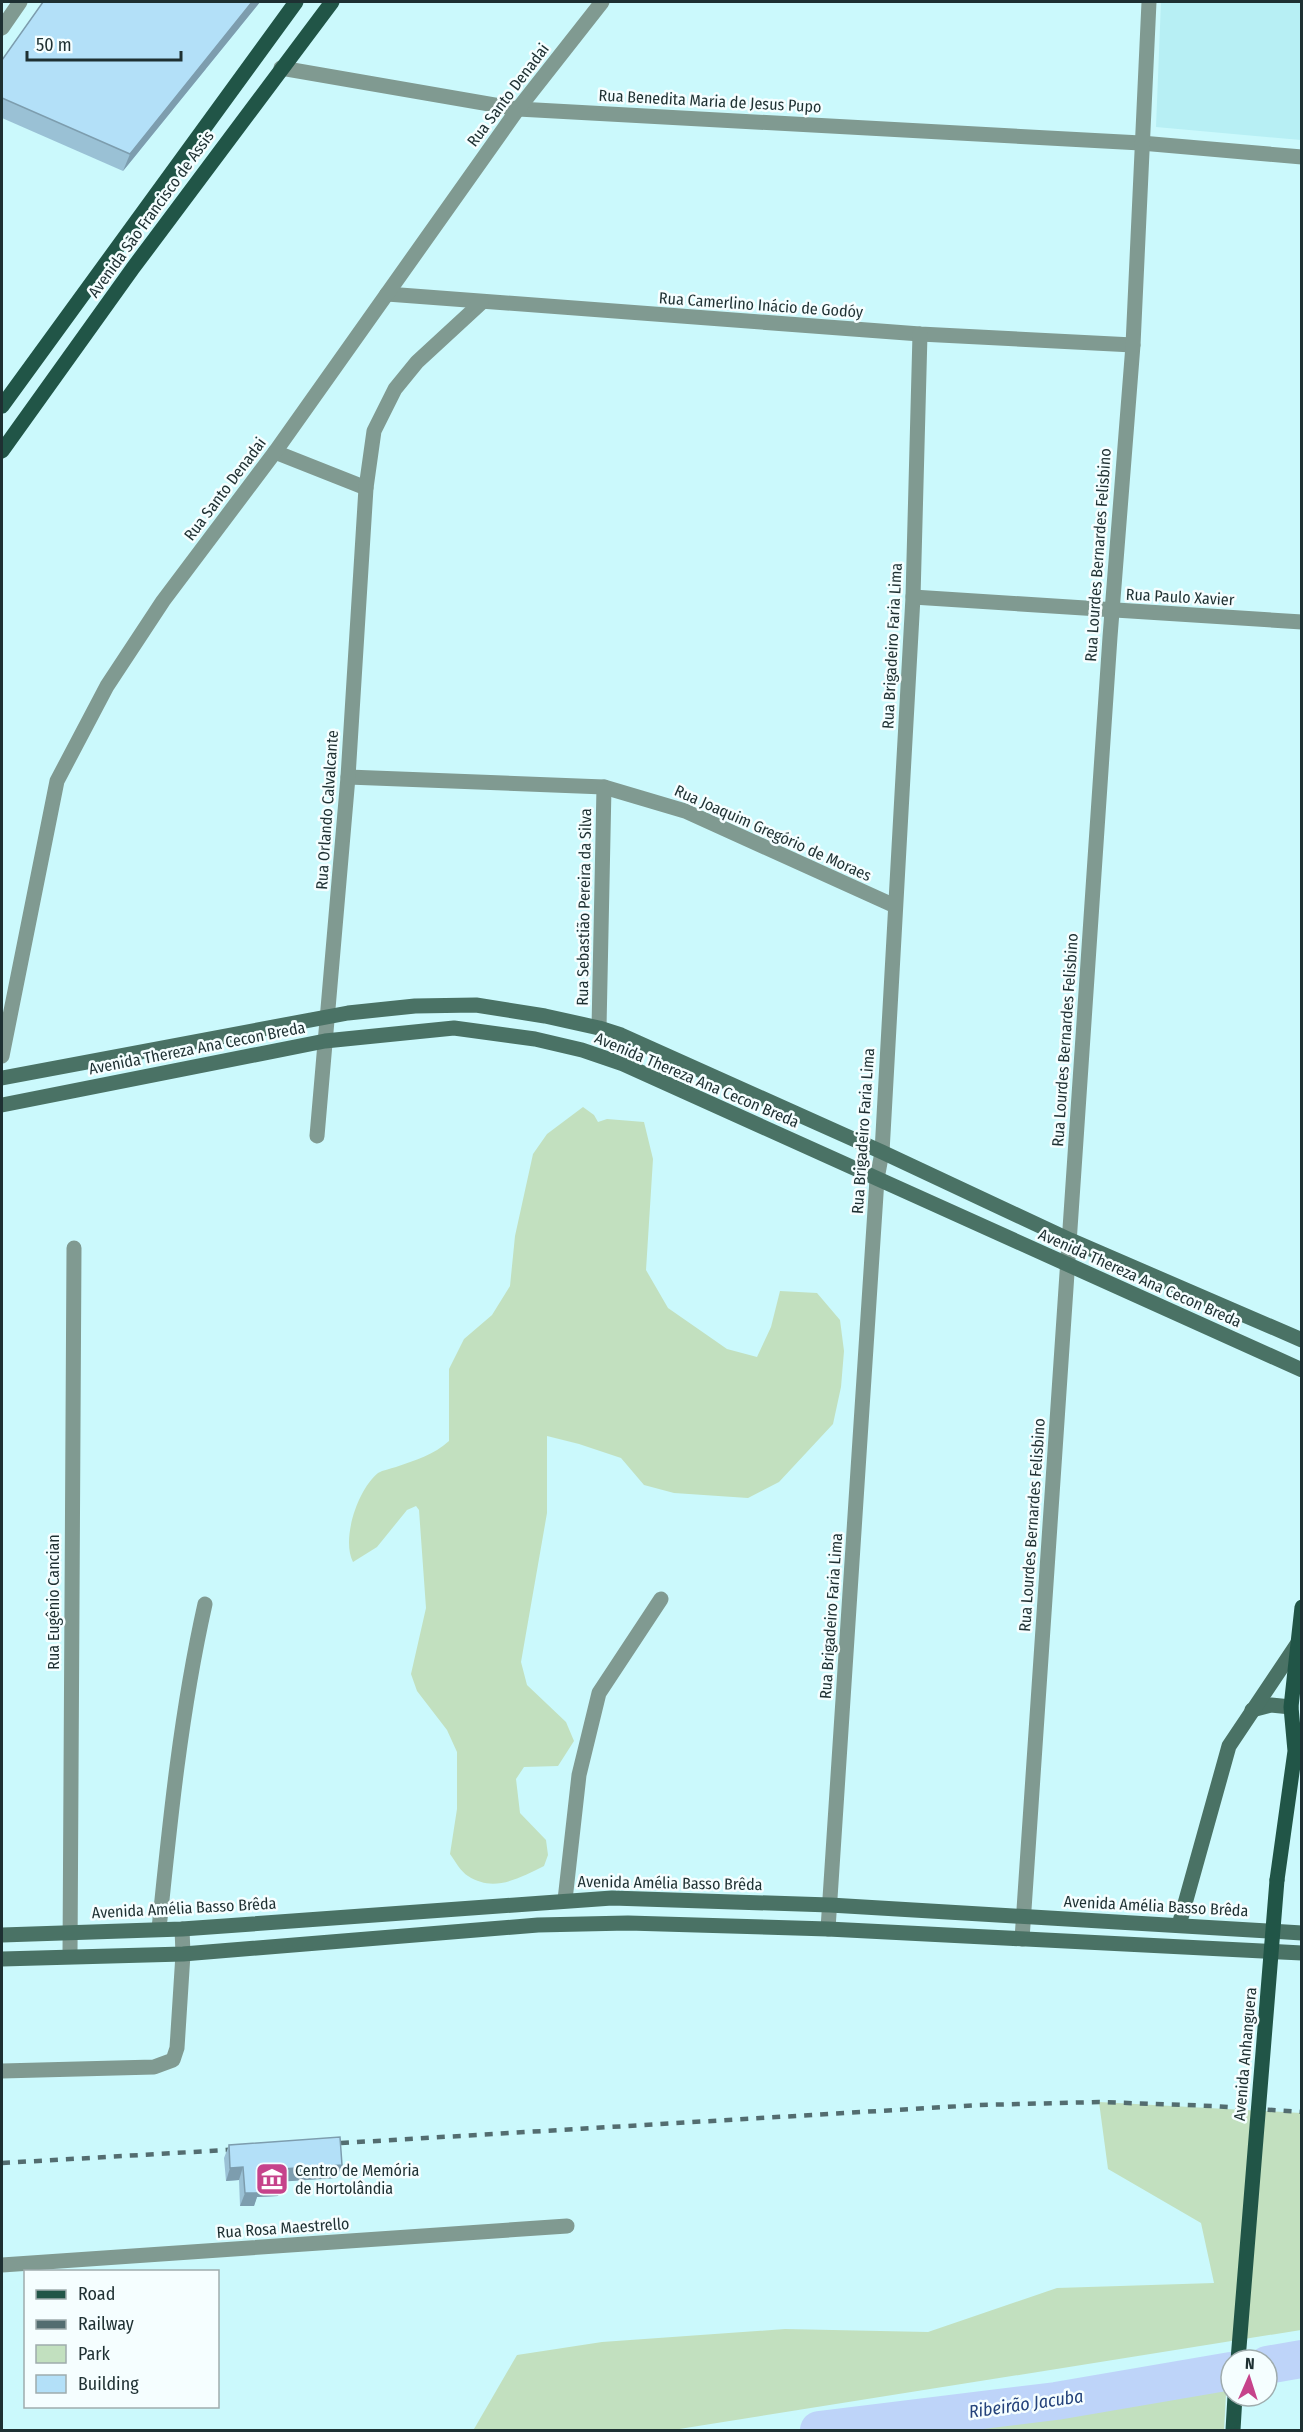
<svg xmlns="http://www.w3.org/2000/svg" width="1303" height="2432" font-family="'Fira Sans Condensed',sans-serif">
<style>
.built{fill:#b7eff4}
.green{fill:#c2e0bf}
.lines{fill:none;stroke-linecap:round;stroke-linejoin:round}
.river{stroke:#bed4f9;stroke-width:38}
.street{stroke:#809a91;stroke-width:15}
.secondary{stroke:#4a7265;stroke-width:15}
.primary{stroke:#215547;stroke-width:15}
.rail{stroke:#536d70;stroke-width:4.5;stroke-dasharray:8 8;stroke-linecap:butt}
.primary-bridge{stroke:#215547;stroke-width:15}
.wall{fill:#9ac1d5}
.shaded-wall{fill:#7d9dae}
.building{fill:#b3e0f8;stroke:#7d9dae;stroke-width:1.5}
.labels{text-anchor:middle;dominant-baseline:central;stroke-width:5;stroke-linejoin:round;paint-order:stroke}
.street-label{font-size:16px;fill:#1e3032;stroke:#f5feff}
.poi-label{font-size:16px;fill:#1e3032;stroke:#f5feff;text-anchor:start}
.water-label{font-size:18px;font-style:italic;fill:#24437b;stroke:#f5feff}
</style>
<rect width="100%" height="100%" fill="#cbf9fc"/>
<path class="built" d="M 1161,2 L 1301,2 L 1301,140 L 1156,127 Z"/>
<g class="green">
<path d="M 583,1107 L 594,1115 L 598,1122 L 607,1119 L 644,1122 L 653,1159 L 646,1270 L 668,1308 L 727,1349 L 757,1357 L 771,1327 L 780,1291 L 817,1293 L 840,1320 L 844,1351 L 841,1387 L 833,1424 L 779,1482 L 748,1498 L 674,1493 L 644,1485 L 621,1458 L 579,1444 L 547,1436 L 547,1513 L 521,1662 L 527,1685 L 566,1722 L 574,1741 L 558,1766 L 524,1767 L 516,1779 L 520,1813 L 546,1840 L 548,1855 L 544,1866 C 519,1878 494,1893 468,1876 C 461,1872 455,1861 450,1854 L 457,1809 L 457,1752 L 447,1730 L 417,1691 L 411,1674 L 426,1608 L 419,1510 L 416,1506 L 407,1510 L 377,1547 L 353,1562 C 341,1539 358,1489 378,1473 C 383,1470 390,1469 396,1467 C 415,1460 434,1455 449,1441 L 449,1369 L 464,1339 L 492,1315 L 510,1286 L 515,1236 L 533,1154 L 547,1134 Z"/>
<path d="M 1099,2102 L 1301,2113 L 1301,2330 L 673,2430 L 478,2430 L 474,2429 L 517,2355 L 602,2342 L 785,2329 L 928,2332 L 1057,2288 L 1214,2283 L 1201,2223 L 1108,2169 Z"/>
<path d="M 1227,2377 L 1224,2430 L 886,2430 Z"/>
</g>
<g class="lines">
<g class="river">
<path d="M 1267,2365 L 1302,2359"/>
<path d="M 819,2430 L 1056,2401 L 1231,2371"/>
</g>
<g class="street">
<path d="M 2,28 L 20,2"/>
<path d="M 281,68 L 518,109 L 1141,143 L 1302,157"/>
<path d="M 387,294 L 920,334 L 1133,345"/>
<path d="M 275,452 L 366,488"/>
<path d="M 913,597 L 1302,622"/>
<path d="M 348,777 L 604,787 L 685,811 L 895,906"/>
<path d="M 599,1028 L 604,787"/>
<path d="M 2,1056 L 57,781 L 107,686 L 163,601 L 275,452 L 518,109 L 602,2"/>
<path d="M 317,1136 L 348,777 L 366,488 L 374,431 L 395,389 L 417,362 L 481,303"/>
<path d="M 565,1900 L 579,1775 L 599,1693 L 661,1599"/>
<path d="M 159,1929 C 170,1820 181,1711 205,1604"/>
<path d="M 828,1929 L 877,1179 L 882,1152 L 913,597 L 920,334"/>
<path d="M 1022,1939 L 1110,637 L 1133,345 L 1149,2"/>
<path d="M 70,1956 L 74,1248"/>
<path d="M 2,2071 L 154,2067 L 173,2060 L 177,2048 L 183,1954 L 182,1929"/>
<path d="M 2,2265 L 567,2226"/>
</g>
<g class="secondary">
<path d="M 2,1078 L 348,1013 L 415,1006 L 476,1005 L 545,1016 L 599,1028 L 621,1035 L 882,1152 L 1070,1240 L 1302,1340"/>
<path d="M 2,1105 L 325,1041 L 454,1028 L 535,1039 L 582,1050 L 623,1064 L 1302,1370"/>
<path d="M 1252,1710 L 1271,1705 L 1291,1707"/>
<path d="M 1179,1925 L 1229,1746 L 1298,1643"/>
<path d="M 2,1935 L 182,1929 L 612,1898 L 830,1905 L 1302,1933"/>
<path d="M 2,1959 L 183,1954 L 538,1925 L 628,1923 L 828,1929 L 1302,1953"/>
</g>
<g class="primary">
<path d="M 2,406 L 296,2"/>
<path d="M 2,451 L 133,268 L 332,2"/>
<path d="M 1277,1880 L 1295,1751 L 1291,1707 L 1302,1607"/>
<path d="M 1233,2430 L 1235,2396"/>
</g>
<g class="rail">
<path d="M 325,2144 L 979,2105 L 1099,2102 L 1214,2106 L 1302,2112"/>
<path d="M 2,2163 L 244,2149"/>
</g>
<path class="primary-bridge" d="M 1238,2360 L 1277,1880"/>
</g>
<g class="wall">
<path d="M 43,2 L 260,2 L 123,171 L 2,118 L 2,60 Z"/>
<path d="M 229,2145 L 337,2178 L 283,2181 L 278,2196 L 257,2197 L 254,2206 L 240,2206 L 239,2180 L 226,2181 L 224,2158 Z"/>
</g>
<g class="shaded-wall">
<path d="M 252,2 L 260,2 L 123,171 L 130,154 Z"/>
<path d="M 342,2165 L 337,2178 L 277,2182 L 282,2169 Z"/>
<path d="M 243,2167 L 239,2180 L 226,2181 L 230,2168 Z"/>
<path d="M 283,2183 L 278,2196 L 257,2197 L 254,2206 L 240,2206 L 245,2193 L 258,2185 Z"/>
</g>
<g class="building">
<path d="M 43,2 L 252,2 L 130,154 L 2,98 L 2,60 Z"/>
<path d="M 340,2137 L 342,2165 L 282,2169 L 283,2183 L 258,2185 L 258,2193 L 245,2193 L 243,2167 L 230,2168 L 229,2145 Z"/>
</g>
<defs>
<symbol id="museum-square" viewBox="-11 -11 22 22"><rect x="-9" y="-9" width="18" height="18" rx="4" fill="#c6438b" stroke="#f5feff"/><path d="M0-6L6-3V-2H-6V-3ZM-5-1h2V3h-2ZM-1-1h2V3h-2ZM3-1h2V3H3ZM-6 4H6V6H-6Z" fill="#fff"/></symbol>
</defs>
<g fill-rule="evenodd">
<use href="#museum-square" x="253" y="2160" width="38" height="38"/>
</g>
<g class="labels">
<g class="street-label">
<text transform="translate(508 95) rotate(-53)">Rua Santo Denadai</text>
<text transform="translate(710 101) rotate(3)">Rua Benedita Maria de Jesus Pupo</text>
<text transform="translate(151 214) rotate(-54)">Avenida São Francisco de Assis</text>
<text transform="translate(761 305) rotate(4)">Rua Camerlino Inácio de Godóy</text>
<text transform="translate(225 489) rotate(-53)">Rua Santo Denadai</text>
<text transform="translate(1098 555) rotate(-86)">Rua Lourdes Bernardes Felisbino</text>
<text transform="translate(1180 597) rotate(3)">Rua Paulo Xavier</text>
<text transform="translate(892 646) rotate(-87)">Rua Brigadeiro Faria Lima</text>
<text transform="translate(327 810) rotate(-86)">Rua Orlando Calvalcante</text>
<text transform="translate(773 833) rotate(24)">Rua Joaquim Gregório de Moraes</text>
<text transform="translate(584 907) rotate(-89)">Rua Sebastião Pereira da Silva</text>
<text transform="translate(1065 1040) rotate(-86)">Rua Lourdes Bernardes Felisbino</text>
<text transform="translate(197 1048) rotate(-11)">Avenida Thereza Ana Cecon Breda</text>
<text transform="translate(697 1080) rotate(23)">Avenida Thereza Ana Cecon Breda</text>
<text transform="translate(863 1131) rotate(-86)">Rua Brigadeiro Faria Lima</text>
<text transform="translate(1140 1278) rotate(24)">Avenida Thereza Ana Cecon Breda</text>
<text transform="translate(1032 1525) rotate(-86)">Rua Lourdes Bernardes Felisbino</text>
<text transform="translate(53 1602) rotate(-90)">Rua Eugênio Cancian</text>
<text transform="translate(831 1616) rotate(-86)">Rua Brigadeiro Faria Lima</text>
<text transform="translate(670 1883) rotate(1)">Avenida Amélia Basso Brêda</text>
<text transform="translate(1156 1906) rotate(3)">Avenida Amélia Basso Brêda</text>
<text transform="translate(184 1908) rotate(-3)">Avenida Amélia Basso Brêda</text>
<text transform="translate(1245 2054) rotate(-85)">Avenida Anhanguera</text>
<text transform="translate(283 2228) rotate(-4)">Rua Rosa Maestrello</text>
</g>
<g class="poi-label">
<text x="295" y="2170">Centro de Memória<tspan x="295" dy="18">de Hortolândia</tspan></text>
</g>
<g class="water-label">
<text transform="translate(1026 2404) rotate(-8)">Ribeirão Jacuba</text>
</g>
</g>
<rect width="1303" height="2432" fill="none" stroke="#1e3032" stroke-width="6"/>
<rect x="24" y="2270" width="195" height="138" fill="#f5feff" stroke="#9facad" stroke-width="1.5"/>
<rect x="36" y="2290" width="30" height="9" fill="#215547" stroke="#9facad" stroke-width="1.5"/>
<text x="78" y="2300" font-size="18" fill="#1e3032">Road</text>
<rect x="36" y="2320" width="30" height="9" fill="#536d70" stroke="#9facad" stroke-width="1.5"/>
<text x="78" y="2330" font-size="18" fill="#1e3032">Railway</text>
<rect x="36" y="2345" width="30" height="18" fill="#c2e0bf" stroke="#9facad" stroke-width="1.5"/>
<text x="78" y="2360" font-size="18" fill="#1e3032">Park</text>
<rect x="36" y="2375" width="30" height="18" fill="#b3e0f8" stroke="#9facad" stroke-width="1.5"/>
<text x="78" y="2390" font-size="18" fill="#1e3032">Building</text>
<g transform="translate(1249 2378) rotate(3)"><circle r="28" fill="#f5feff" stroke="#9facad" stroke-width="1.5"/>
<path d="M0-4.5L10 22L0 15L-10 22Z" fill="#c6438b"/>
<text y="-9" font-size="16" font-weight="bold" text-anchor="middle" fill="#1e3032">N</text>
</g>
<path d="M27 51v9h154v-9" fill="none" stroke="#1e3032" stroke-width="3"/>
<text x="36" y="51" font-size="18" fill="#1e3032" stroke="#f5feff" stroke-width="4.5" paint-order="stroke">50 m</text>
</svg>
